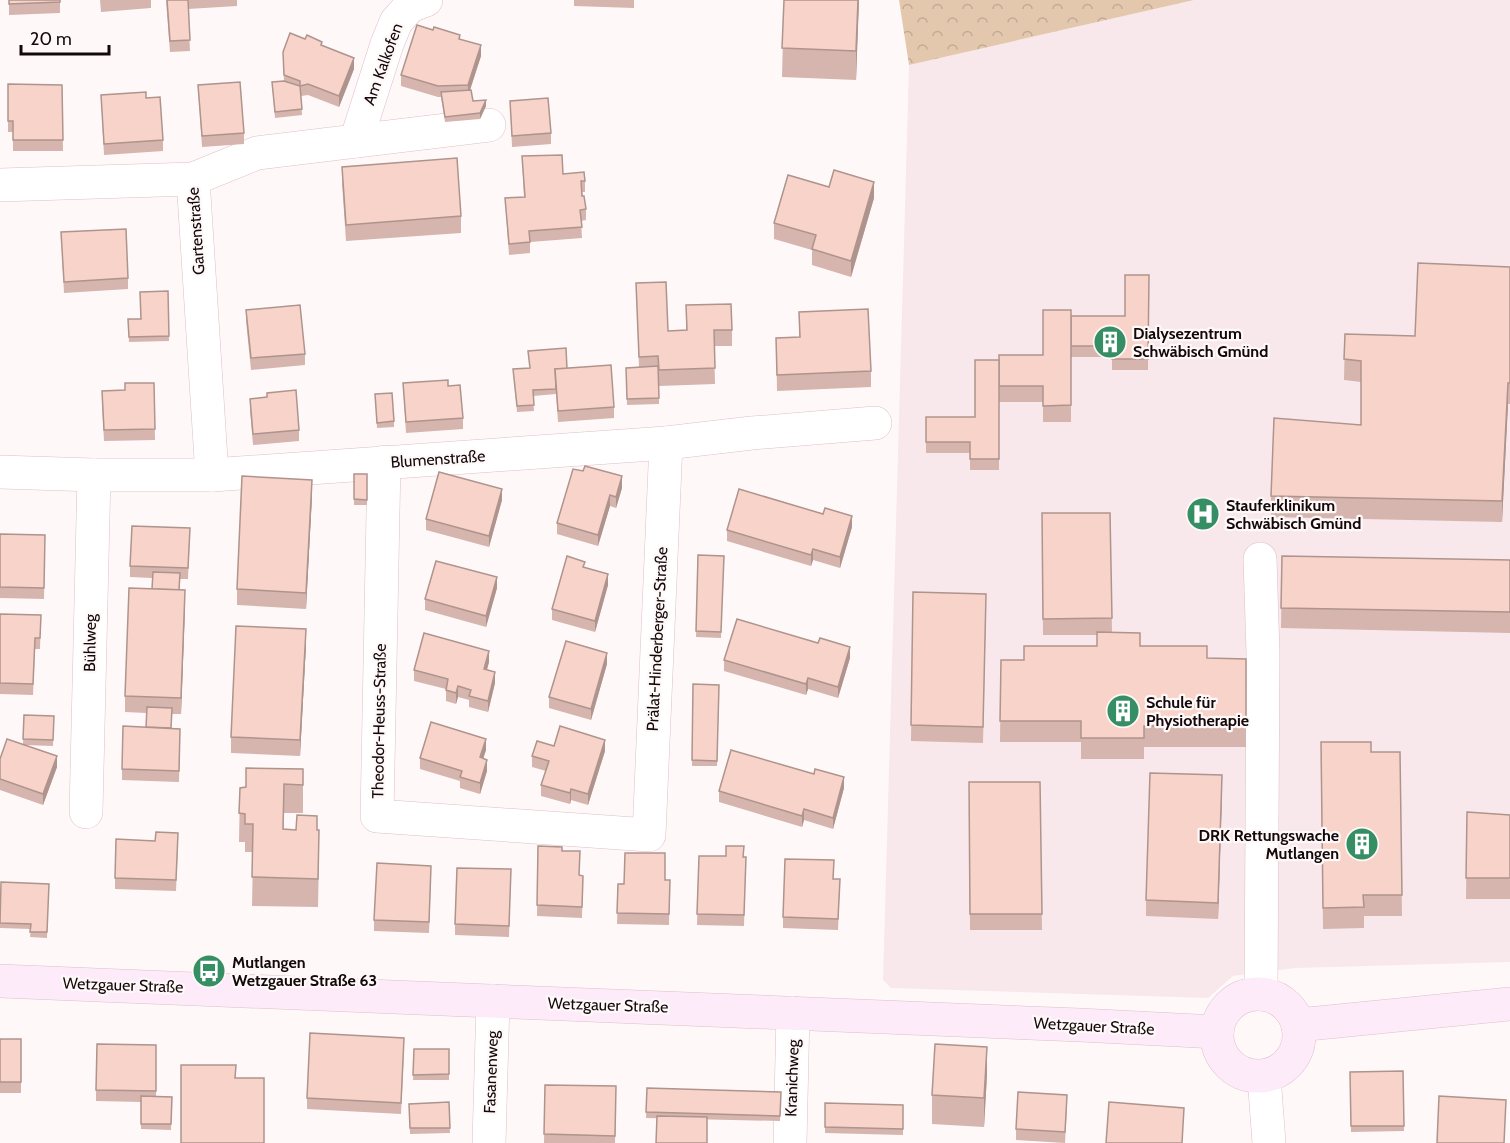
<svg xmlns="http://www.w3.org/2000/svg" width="1510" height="1143" font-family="Cabin,sans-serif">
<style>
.built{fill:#f9e8eb}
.forest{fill:url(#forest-crowns)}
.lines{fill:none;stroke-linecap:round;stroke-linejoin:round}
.street-casing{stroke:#dfbfc5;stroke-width:34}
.secondary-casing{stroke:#dfbfc5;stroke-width:34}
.street{stroke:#fff;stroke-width:33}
.secondary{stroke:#fdebfa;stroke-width:33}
.wall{fill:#d5b5ad}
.shaded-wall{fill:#ae948d}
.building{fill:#f8d3c9;stroke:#ae948d;stroke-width:1.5}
.labels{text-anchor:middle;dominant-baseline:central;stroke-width:4.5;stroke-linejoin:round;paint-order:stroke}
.street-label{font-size:16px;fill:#13090b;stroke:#fff8f9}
.poi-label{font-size:16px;font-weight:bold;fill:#13090b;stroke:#fff8f9;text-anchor:start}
</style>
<defs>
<pattern id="forest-crowns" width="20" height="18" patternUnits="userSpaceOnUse" patternTransform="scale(1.5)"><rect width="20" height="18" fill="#e3c8ae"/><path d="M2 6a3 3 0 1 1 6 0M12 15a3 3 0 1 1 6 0" fill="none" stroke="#c2aa94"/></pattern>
</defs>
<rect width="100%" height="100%" fill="#fff8f9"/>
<path class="built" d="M 1194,0 L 1510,0 L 1510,962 L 1296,968 L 1233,976 L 1208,998 L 891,988 L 883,980 L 909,65 Z"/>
<path class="forest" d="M 899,0 L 1194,0 L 909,65 Z"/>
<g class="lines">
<defs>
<g id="street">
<path d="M 356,141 L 489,125"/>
<path d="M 193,179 L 212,475"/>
<path d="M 0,185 L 193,179 L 257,153 L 356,141 L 387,44 L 396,22 L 410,6 L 426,0"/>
<path d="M 384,462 L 377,816 L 649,835 L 666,443"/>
<path d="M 0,472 L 94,475 L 212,475 L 666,443 L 752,433 L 875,423"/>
<path d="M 1260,559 L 1263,653 L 1261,994"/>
<path d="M 86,812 L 94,475"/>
<path d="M 1264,1076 L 1269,1143"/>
<path d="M 489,1143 L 493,1001"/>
<path d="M 790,1143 L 793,1013"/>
</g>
<g id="secondary">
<path d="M 0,981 L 1080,1025 L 1217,1032"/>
<circle cx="1258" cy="1035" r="41"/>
<path d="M 1298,1025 L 1510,1004"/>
</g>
</defs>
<use href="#street" class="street-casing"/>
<use href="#secondary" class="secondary-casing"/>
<use href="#street" class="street"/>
<use href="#secondary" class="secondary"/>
</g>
<g class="wall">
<path d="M 9,0 L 60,0 L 60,13 L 9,15 Z"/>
<path d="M 100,0 L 151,0 L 151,8 L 101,12 Z"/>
<path d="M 166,0 L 237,0 L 237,6 L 188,9 L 190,51 L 170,52 Z"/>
<path d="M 574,0 L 634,0 L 634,8 L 574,6 Z"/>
<path d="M 784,0 L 859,0 L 856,80 L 782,77 Z"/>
<path d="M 460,39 L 481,56 L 470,90 L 473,101 L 486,106 L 480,119 L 445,122 L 441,97 L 438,97 L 401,86 L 401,75 Z"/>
<path d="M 322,46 L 354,69 L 339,107 L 308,95 L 301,96 L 302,115 L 275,118 L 272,82 L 284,81 L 283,52 Z"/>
<path d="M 8,84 L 62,85 L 63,151 L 13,151 L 13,132 L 8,132 Z"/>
<path d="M 198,85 L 244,133 L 244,144 L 202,147 Z"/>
<path d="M 101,95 L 163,140 L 163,151 L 104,155 Z"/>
<path d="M 510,101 L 551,133 L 551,144 L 512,147 Z"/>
<path d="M 522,156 L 563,174 L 585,181 L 585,192 L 582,192 L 586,209 L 586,220 L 581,221 L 582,238 L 530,242 L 530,253 L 509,255 L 505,198 L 524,197 Z"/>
<path d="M 342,167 L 461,216 L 461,233 L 346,241 L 342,183 Z"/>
<path d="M 829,187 L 874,198 L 851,277 L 812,265 L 812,250 L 774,239 L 774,223 Z"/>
<path d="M 61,232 L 128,278 L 128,289 L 64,293 Z"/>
<path d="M 1510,267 L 1510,404 L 1508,404 L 1502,522 L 1271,517 L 1271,496 L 1361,425 L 1361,382 L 1344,380 L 1345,334 L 1415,336 Z"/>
<path d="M 1149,275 L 1148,370 L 1112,370 L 1112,357 L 1071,357 L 1071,422 L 1043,422 L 1043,402 L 999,402 L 999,355 L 1043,355 L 1071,316 L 1125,316 Z"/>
<path d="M 636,283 L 668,331 L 686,330 L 686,305 L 732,330 L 732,346 L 714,346 L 715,384 L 659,386 L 659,383 L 659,404 L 627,405 L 626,368 L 639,367 Z"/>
<path d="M 168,291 L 169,341 L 129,342 L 128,319 L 141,319 Z"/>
<path d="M 246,310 L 305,354 L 305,365 L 251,370 L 246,321 Z"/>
<path d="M 799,312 L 871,371 L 871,387 L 777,391 L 776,338 L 799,337 Z"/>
<path d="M 999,360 L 999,470 L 970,470 L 970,453 L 926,453 L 926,417 L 975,417 Z"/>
<path d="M 513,369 L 567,369 L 614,407 L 614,418 L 558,422 L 556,393 L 556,394 L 533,396 L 534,411 L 517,412 Z"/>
<path d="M 154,383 L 155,440 L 104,441 L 102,402 L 125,390 Z"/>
<path d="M 403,383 L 448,386 L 463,418 L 463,429 L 406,433 Z"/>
<path d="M 375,394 L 394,421 L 394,427 L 377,428 Z"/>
<path d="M 250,399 L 299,430 L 299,441 L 253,445 L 250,410 Z"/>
<rect x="354" y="474" width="13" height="31"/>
<path d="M 622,488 L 616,508 L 610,506 L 598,546 L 557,534 L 557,523 Z"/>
<path d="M 312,496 L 306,609 L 237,605 L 237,589 Z"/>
<path d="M 502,500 L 489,547 L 426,530 L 426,519 Z"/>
<path d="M 1042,513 L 1110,513 L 1112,633 L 1140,646 L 1207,658 L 1246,659 L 1246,747 L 1144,747 L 1144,759 L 1081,759 L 1081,742 L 1000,742 L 1001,660 L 1024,660 L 1097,646 L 1097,635 L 1043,635 Z"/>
<path d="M 852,527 L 840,568 L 813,560 L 811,566 L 727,541 L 727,530 Z"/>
<path d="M 190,528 L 188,579 L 180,579 L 180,590 L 185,606 L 181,714 L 172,714 L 171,728 L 180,740 L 179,782 L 122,780 L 122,769 L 146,727 L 146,713 L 125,712 L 125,696 L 152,589 L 152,578 L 130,577 L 130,566 Z"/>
<path d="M 0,534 L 45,535 L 44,599 L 0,598 Z"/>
<path d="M 698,555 L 724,556 L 721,638 L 696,637 Z"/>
<path d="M 1282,556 L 1510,560 L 1510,633 L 1281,628 Z"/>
<path d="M 585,568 L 608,585 L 595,632 L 552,620 L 552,609 Z"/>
<path d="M 497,588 L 486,627 L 425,610 L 425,599 Z"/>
<path d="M 913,592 L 986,610 L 983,743 L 911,741 Z"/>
<path d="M 0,614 L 41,615 L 40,649 L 35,649 L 33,695 L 0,694 Z"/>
<path d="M 306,645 L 300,756 L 231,753 L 231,737 Z"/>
<path d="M 850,658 L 838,698 L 808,689 L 806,695 L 724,671 L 724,660 Z"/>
<path d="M 489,662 L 487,670 L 495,683 L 488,712 L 469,707 L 469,700 L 458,697 L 456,704 L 446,701 L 446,689 L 414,681 L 414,670 Z"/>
<path d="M 607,664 L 591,720 L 549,708 L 549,697 Z"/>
<path d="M 693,684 L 719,685 L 717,766 L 692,766 Z"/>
<path d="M 24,715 L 54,716 L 53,746 L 24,745 L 57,767 L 43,805 L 0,790 L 0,759 L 23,745 Z"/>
<path d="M 1321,742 L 1371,752 L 1400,752 L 1402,916 L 1364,916 L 1364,928 L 1323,929 Z"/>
<path d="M 554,746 L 605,751 L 588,805 L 571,800 L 570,804 L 541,796 L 541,785 L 546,771 L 532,767 L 532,756 Z"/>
<path d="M 486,750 L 483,759 L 487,771 L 480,794 L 460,788 L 460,781 L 420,769 L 420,758 Z"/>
<path d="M 303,769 L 303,813 L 284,813 L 284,829 L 317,830 L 319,859 L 318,907 L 252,906 L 253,852 L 245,852 L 245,842 L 239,842 L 240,788 L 246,787 Z"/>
<path d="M 969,782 L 1040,782 L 1042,930 L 970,930 Z"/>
<path d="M 844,788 L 833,829 L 804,820 L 802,827 L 719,802 L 719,791 Z"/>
<path d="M 1222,791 L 1218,919 L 1146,916 L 1146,900 Z"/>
<path d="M 1467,812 L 1510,815 L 1510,899 L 1466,899 Z"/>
<path d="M 155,841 L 178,844 L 176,891 L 115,889 L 115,878 Z"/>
<path d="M 538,846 L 562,851 L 579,875 L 583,876 L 582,918 L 537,916 Z"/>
<path d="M 699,856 L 746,857 L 744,926 L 697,925 Z"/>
<path d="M 511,869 L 509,937 L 455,935 L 455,924 Z"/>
<path d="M 431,877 L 429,933 L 374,931 L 374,920 Z"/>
<path d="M 834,879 L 840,879 L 838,930 L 783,928 L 783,917 Z"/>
<path d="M 665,880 L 670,880 L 669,925 L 617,924 L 618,884 Z"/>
<path d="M 49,884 L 47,938 L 30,937 L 31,929 L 0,928 L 0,914 Z"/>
<rect x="0" y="1039" width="21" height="54"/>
<path d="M 156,1045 L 156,1096 L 172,1097 L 171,1130 L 141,1129 L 141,1102 L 96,1101 L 96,1090 Z"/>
<path d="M 414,1049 L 449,1049 L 449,1080 L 413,1080 Z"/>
<path d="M 404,1050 L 401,1114 L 307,1109 L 307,1098 Z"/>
<path d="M 1403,1071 L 1404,1131 L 1351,1132 L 1350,1072 Z"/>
<path d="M 987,1075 L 984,1127 L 932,1124 L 932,1095 Z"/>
<path d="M 545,1085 L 616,1086 L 615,1143 L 544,1143 Z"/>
<path d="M 647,1088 L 781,1092 L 780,1121 L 646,1118 Z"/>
<path d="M 449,1102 L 450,1133 L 410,1134 L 409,1104 Z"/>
<path d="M 825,1103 L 903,1105 L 903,1135 L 825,1133 Z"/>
<path d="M 1067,1106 L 1065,1143 L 1016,1140 L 1016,1129 Z"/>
</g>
<g class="shaded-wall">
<path d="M 858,0 L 859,0 L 856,80 L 856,51 Z"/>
<path d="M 481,45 L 481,56 L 468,96 L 468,85 Z"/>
<path d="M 354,58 L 354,69 L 339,107 L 339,96 Z"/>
<path d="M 486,100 L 486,106 L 480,119 L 480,113 Z"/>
<path d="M 874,182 L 874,198 L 851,277 L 851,261 Z"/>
<path d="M 1508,383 L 1508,404 L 1502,522 L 1502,501 Z"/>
<path d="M 622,476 L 622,488 L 616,508 L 616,497 Z"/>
<path d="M 312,480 L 312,496 L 306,609 L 306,593 Z"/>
<path d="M 502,489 L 502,500 L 489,547 L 489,536 Z"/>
<path d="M 610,495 L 610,506 L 598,546 L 598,535 Z"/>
<path d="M 852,516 L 852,527 L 840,568 L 840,557 Z"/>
<path d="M 813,549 L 813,560 L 811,566 L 811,555 Z"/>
<path d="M 608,574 L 608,585 L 595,632 L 595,621 Z"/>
<path d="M 497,577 L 497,588 L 486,627 L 486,616 Z"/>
<path d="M 185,590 L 185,606 L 181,714 L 181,698 Z"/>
<path d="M 306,629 L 306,645 L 300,756 L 300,740 Z"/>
<path d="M 850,647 L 850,658 L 838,698 L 838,687 Z"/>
<path d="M 489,651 L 489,662 L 484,680 L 484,669 Z"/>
<path d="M 607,653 L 607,664 L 591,720 L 591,709 Z"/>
<path d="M 495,672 L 495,683 L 488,712 L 488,701 Z"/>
<path d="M 808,678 L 808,689 L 806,695 L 806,684 Z"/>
<path d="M 458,686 L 458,697 L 456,704 L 456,693 Z"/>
<path d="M 486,739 L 486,750 L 480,768 L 480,757 Z"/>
<path d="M 605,740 L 605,751 L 588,805 L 588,794 Z"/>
<path d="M 57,756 L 57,767 L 43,805 L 43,794 Z"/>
<path d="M 487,760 L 487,771 L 480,794 L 480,783 Z"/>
<path d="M 1222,775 L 1222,791 L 1218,919 L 1218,903 Z"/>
<path d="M 844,777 L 844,788 L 833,829 L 833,818 Z"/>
<path d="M 571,789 L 571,800 L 570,804 L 570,793 Z"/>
<path d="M 804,809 L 804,820 L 802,827 L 802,816 Z"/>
<path d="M 987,1047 L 987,1075 L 984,1127 L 984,1098 Z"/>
</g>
<g class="building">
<path d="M 9,0 L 60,0 L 60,2 L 9,4 Z"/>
<path d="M 167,0 L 188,0 L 190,40 L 170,41 Z"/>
<path d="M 784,0 L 858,0 L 856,51 L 782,48 Z"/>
<path d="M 417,25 L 433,30 L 434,27 L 460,35 L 459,39 L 481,45 L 468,85 L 438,86 L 401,75 Z"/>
<path d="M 290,33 L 305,39 L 307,35 L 322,42 L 321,45 L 354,58 L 339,96 L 308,84 L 300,86 L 300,81 L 284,75 L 283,52 Z"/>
<path d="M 284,81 L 300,86 L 302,109 L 275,112 L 272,82 Z"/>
<path d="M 240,82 L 244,133 L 202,136 L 198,85 Z"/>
<path d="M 8,84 L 62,85 L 63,140 L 13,140 L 13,121 L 8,121 Z"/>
<path d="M 471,90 L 473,101 L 486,100 L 480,113 L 445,117 L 441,92 Z"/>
<path d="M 146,92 L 146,98 L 160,97 L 163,140 L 104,144 L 101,95 Z"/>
<path d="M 548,98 L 551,133 L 512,136 L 510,101 Z"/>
<path d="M 562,155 L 563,174 L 584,172 L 585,181 L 581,181 L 582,196 L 584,196 L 586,209 L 580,210 L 582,227 L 529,231 L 530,242 L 509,244 L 505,198 L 525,197 L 522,156 Z"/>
<path d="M 457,158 L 461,216 L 346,225 L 342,167 Z"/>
<path d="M 834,170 L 874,182 L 851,261 L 812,249 L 816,235 L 774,223 L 788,175 L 829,187 Z"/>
<path d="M 126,229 L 128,278 L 64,282 L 61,232 Z"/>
<path d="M 1418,263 L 1510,267 L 1510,383 L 1508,383 L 1502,501 L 1271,496 L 1274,418 L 1361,425 L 1361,361 L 1344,359 L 1345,334 L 1415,336 Z"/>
<path d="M 1125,275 L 1149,275 L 1148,359 L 1112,359 L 1112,346 L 1071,346 L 1071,316 L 1125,316 Z"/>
<path d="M 666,282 L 668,331 L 687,330 L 686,305 L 731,304 L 732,330 L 714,330 L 715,368 L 659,370 L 658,356 L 639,357 L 636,283 Z"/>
<path d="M 168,291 L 169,336 L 129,337 L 128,319 L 141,319 L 140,292 Z"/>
<path d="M 300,305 L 305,354 L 251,358 L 246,310 Z"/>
<path d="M 868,309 L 871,371 L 777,375 L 776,338 L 800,337 L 799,312 Z"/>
<path d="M 1043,310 L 1071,310 L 1071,405 L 1043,406 L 1043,386 L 999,386 L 999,355 L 1043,355 Z"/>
<path d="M 566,348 L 567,369 L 555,369 L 556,389 L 533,390 L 534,405 L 517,406 L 513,369 L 530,368 L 528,351 Z"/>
<path d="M 975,360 L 999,360 L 999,459 L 970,459 L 970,442 L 926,442 L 926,417 L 975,417 Z"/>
<path d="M 611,365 L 614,407 L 558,411 L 555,369 Z"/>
<path d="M 658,366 L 659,398 L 627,399 L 626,368 Z"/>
<path d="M 448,380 L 448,386 L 460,385 L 463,418 L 406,422 L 403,383 Z"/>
<path d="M 125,383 L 154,383 L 155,429 L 104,430 L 102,391 L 125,390 Z"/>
<path d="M 296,390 L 299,430 L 253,434 L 250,399 L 267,397 L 267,393 Z"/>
<path d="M 392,393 L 394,421 L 377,423 L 375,394 Z"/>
<path d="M 585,466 L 622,476 L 616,497 L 610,495 L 598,535 L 557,523 L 573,469 L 583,471 Z"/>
<path d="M 439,472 L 502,489 L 489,536 L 426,519 Z"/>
<path d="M 354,474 L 367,474 L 367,500 L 354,499 Z"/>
<path d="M 242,476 L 312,480 L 306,593 L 237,589 Z"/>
<path d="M 739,489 L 823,514 L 825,508 L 852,516 L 840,557 L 813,549 L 811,555 L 727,530 Z"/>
<path d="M 1042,513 L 1110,513 L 1112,618 L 1043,619 Z"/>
<path d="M 132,526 L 190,528 L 188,568 L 130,566 Z"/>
<path d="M 0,534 L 45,535 L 44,588 L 0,587 Z"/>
<path d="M 698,555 L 724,556 L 721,632 L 696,631 Z"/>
<path d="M 567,556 L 585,562 L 583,567 L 608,574 L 595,621 L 552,609 Z"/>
<path d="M 1282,556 L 1510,560 L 1510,612 L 1281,608 Z"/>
<path d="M 436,561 L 497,577 L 486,616 L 425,599 Z"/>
<path d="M 153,572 L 180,573 L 179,590 L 152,589 Z"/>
<path d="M 129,588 L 185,590 L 181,698 L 125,696 Z"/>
<path d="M 913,592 L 986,594 L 983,727 L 911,725 Z"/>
<path d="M 0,614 L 41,615 L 40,638 L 35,638 L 33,684 L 0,683 Z"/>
<path d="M 737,619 L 818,643 L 820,638 L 850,647 L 838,687 L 808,678 L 806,684 L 724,660 Z"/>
<path d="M 236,626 L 306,629 L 300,740 L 231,737 Z"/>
<path d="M 1097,632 L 1140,633 L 1140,646 L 1207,646 L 1207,658 L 1246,659 L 1246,726 L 1144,726 L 1144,738 L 1081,738 L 1081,721 L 1000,721 L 1001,660 L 1024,660 L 1024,646 L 1097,646 Z"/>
<path d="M 424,633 L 489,651 L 484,669 L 495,672 L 488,701 L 469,696 L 471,690 L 458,686 L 456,693 L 446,690 L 448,679 L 414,670 Z"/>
<path d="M 566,641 L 607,653 L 591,709 L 549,697 Z"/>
<path d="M 693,684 L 719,685 L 717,761 L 692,760 Z"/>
<path d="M 147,707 L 172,708 L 171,728 L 146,727 Z"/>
<path d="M 24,715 L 54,716 L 53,740 L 23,739 Z"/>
<path d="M 431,722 L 486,739 L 480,757 L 487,760 L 480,783 L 460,777 L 462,771 L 420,758 Z"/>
<path d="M 123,726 L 180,729 L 179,771 L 122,769 Z"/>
<path d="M 560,726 L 605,740 L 588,794 L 571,789 L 570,793 L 541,785 L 549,761 L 532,756 L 537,741 L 554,746 Z"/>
<path d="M 7,739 L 57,756 L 43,794 L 0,779 L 0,759 Z"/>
<path d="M 1321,742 L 1371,742 L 1371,752 L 1400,752 L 1402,895 L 1363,895 L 1364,907 L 1323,908 Z"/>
<path d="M 731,750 L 814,774 L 815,769 L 844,777 L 833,818 L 804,809 L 802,816 L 719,791 Z"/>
<path d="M 246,768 L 303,769 L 303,785 L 284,784 L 283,829 L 296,830 L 297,815 L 317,816 L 317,830 L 319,830 L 318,879 L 252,877 L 253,824 L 245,824 L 245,814 L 239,813 L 240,788 L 246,787 Z"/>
<path d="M 1150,773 L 1222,775 L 1218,903 L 1146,900 Z"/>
<path d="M 969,782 L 1040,782 L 1042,914 L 970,914 Z"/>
<path d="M 1467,812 L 1510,815 L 1510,878 L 1466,878 Z"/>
<path d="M 156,832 L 178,833 L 176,880 L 115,878 L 116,839 L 155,841 Z"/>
<path d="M 538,846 L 562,847 L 562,851 L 580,851 L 579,875 L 583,876 L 582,907 L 537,905 Z"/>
<path d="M 726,846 L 744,846 L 743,857 L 746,857 L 744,915 L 697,914 L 699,856 L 726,856 Z"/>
<path d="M 625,853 L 665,853 L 665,880 L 670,880 L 669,914 L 617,913 L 618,884 L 624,884 Z"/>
<path d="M 785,859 L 834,860 L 833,879 L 840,879 L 838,919 L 783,917 Z"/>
<path d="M 377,863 L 431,866 L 429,922 L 374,920 Z"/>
<path d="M 457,868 L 511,869 L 509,926 L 455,924 Z"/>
<path d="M 1,882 L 49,884 L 47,932 L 30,932 L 31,924 L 0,923 Z"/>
<path d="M 310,1033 L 404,1038 L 401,1103 L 307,1098 Z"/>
<rect x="0" y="1039" width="21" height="43"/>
<path d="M 97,1044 L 156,1045 L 156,1091 L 96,1090 Z"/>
<path d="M 935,1044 L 987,1047 L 984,1098 L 932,1095 Z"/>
<path d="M 414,1049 L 449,1049 L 449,1074 L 413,1075 Z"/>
<path d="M 181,1065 L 236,1065 L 235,1078 L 264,1078 L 264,1143 L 181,1143 Z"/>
<path d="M 1403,1071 L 1404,1126 L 1351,1126 L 1350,1072 Z"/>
<path d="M 545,1085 L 616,1086 L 615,1136 L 544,1134 Z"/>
<path d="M 647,1088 L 781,1092 L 780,1116 L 646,1112 Z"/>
<path d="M 1018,1092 L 1067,1095 L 1065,1132 L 1016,1129 Z"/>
<path d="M 141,1096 L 172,1097 L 171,1124 L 141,1124 Z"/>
<path d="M 1439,1096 L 1506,1100 L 1504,1143 L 1437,1143 Z"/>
<path d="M 449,1102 L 450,1128 L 410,1128 L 409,1104 Z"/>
<path d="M 1109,1102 L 1184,1108 L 1182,1143 L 1106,1143 Z"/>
<path d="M 825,1103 L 903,1105 L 903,1129 L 825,1127 Z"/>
<path d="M 657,1116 L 707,1117 L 707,1143 L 656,1143 Z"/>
</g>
<defs>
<symbol id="building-disc" viewBox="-11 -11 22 22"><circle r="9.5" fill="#368f64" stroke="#fff8f9"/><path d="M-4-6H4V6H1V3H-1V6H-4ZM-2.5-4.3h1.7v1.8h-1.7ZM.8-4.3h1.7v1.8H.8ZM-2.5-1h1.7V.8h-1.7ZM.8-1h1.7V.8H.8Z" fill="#fff"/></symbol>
<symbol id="hospital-disc" viewBox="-11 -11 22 22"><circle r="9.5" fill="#368f64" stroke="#fff8f9"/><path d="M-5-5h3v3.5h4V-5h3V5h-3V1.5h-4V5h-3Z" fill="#fff"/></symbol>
<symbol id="bus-disc" viewBox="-11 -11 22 22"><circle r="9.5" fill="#368f64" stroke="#fff8f9"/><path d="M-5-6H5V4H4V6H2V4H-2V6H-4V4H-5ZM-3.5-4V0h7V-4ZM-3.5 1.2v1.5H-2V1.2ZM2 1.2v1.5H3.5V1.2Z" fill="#fff"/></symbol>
</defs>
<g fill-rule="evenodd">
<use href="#building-disc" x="1091" y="323" width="38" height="38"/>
<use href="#hospital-disc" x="1184" y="495" width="38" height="38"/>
<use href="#building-disc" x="1104" y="692" width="38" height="38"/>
<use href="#building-disc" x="1343" y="825" width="38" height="38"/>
<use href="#bus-disc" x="190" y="952" width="38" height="38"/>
</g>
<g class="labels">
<g class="street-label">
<text transform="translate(383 64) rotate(-70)">Am Kalkofen</text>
<text transform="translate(196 231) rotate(-94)">Gartenstraße</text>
<text transform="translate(438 459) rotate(-4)">Blumenstraße</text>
<text transform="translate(657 639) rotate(-87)">Prälat-Hinderberger-Straße</text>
<text transform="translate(90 643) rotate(-89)">Bühlweg</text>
<text transform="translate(379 721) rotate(-89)">Theodor-Heuss-Straße</text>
<text transform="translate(123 985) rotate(2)">Wetzgauer Straße</text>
<text transform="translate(608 1005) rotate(2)">Wetzgauer Straße</text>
<text transform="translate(1094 1026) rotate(3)">Wetzgauer Straße</text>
<text transform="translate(491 1072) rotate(-88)">Fasanenweg</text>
<text transform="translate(792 1078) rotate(-88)">Kranichweg</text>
</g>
<g class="poi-label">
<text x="1133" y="333">Dialysezentrum<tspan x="1133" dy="18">Schwäbisch Gmünd</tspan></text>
<text x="1226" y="505">Stauferklinikum<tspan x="1226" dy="18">Schwäbisch Gmünd</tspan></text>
<text x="1146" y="702">Schule für<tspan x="1146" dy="18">Physiotherapie</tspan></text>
<text x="1339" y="835" text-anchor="end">DRK Rettungswache<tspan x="1339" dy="18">Mutlangen</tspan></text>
<text x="232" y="962">Mutlangen<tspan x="232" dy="18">Wetzgauer Straße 63</tspan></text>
</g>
</g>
<path d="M21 45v9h88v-9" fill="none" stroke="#13090b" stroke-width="3"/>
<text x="30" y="45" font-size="18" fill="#13090b" stroke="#fff8f9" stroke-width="4.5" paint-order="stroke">20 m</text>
</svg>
